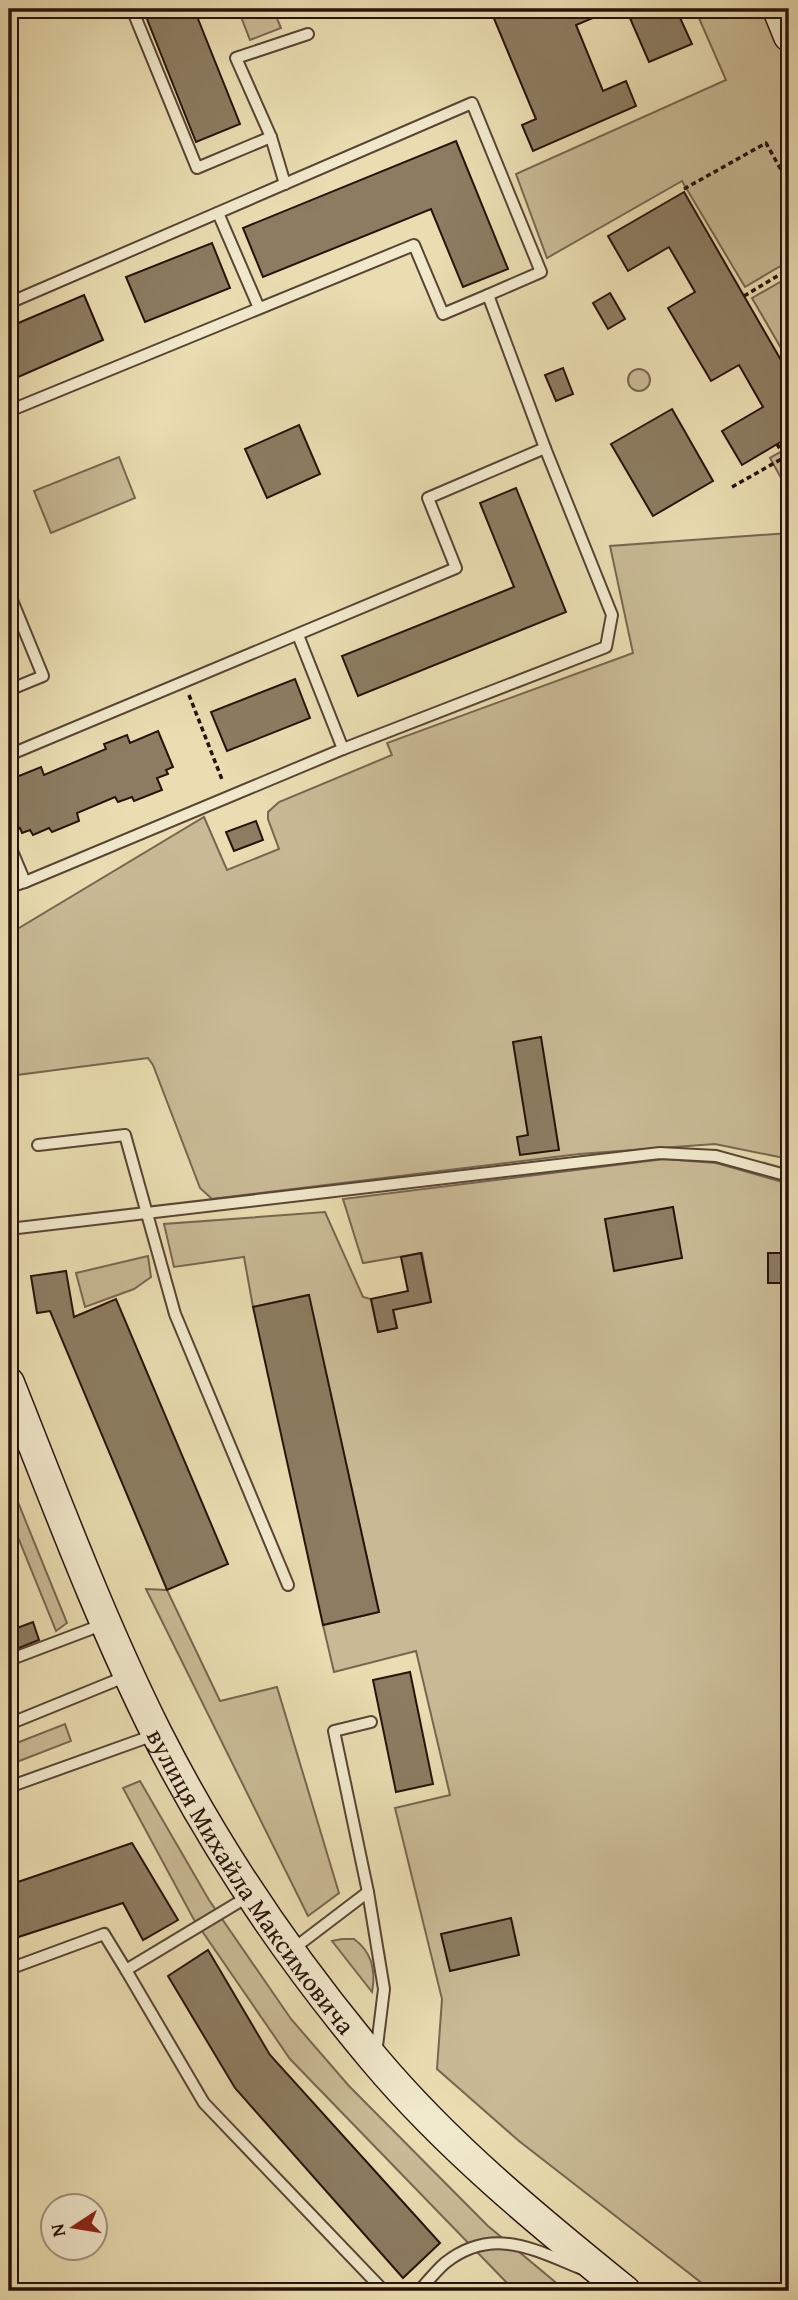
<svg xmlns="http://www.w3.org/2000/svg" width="798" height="2300" font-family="'Gentium Book Plus',serif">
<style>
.green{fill:#c8ba95;stroke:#786650;stroke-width:2}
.building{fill:#8c7c61;stroke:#28120a;stroke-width:2}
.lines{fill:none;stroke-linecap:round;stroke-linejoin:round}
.lane-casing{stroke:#584534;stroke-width:14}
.secondary-casing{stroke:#28120a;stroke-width:33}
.path{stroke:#28120a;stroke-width:3.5;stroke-dasharray:5 3.5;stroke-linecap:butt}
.lane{stroke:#f1e9cc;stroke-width:10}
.secondary{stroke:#f1e9cc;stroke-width:30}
.labels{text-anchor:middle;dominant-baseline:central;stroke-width:5;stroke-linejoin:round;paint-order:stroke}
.street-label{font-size:26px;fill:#28120a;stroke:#f1e9cc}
</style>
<rect width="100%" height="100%" fill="#e9ddb1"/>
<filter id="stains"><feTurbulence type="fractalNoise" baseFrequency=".00286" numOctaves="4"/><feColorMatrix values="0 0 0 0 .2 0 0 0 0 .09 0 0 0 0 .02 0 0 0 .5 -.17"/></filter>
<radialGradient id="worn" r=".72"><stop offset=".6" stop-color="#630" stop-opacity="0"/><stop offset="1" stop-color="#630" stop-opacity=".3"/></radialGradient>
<g class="green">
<path d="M 238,9 L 273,9 L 281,28 L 250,40 Z"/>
<path d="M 695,9 L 764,9 L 789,65 L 789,261 L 745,287 L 682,181 L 547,258 L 516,174 L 726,80 Z"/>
<path d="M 789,277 L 789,362 L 752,298 Z"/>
<circle cx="639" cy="380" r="11"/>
<path d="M 789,447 L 789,477 L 781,478 L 770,458 Z"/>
<path d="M 119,457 L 135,498 L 51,533 L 34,491 Z"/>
<path d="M 789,533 L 789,1159 L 715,1144 L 579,1154 L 212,1199 L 200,1188 L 153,1065 L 148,1058 L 9,1076 L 9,934 L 204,817 L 227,870 L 279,849 L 268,819 L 268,812 L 279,802 L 392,755 L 387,743 L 633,653 L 610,546 Z"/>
<path d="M 664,1159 L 716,1163 L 789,1184 L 789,2291 L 712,2291 L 519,2141 L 437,2069 L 442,1999 L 395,1808 L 450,1795 L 416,1651 L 334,1672 L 323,1625 L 379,1612 L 308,1295 L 253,1307 L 244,1257 L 174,1267 L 164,1224 L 325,1212 L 363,1297 L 371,1299 L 378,1332 L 397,1328 L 390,1295 L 410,1294 L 413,1306 L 431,1302 L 422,1253 L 363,1263 L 343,1199 Z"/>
<path d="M 148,1256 L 151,1277 L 134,1289 L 85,1307 L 76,1273 Z"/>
<path d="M 9,1480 L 67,1623 L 56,1631 L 9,1515 Z"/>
<path d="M 146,1589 L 167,1590 L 220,1701 L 277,1687 L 339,1893 L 308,1916 Z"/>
<path d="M 65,1724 L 71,1741 L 9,1765 L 9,1746 Z"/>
<path d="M 140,1781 L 209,1900 L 291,2019 L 349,2086 L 488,2226 L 566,2291 L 517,2291 L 508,2284 L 290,2059 L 193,1918 L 123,1788 Z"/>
<path d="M 342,1939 L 354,1939 C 372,1952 376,1971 372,1992 L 332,1941 Z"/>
</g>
<g class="building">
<path d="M 143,9 L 194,9 L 240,124 L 196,142 Z"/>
<path d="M 490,9 L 614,9 L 576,25 L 603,91 L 626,81 L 636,106 L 533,151 L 522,125 L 536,119 Z"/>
<path d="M 626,9 L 676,9 L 692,44 L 649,62 Z"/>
<path d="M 456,141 L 508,269 L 463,287 L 431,209 L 263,277 L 243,228 Z"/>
<path d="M 684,192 L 789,374 L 789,437 L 742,465 L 722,431 L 763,407 L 739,365 L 711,381 L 668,308 L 695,292 L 669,247 L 628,271 L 608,236 Z"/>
<path d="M 212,243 L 230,288 L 145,322 L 126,277 Z"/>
<path d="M 610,293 L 625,319 L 608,329 L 593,303 Z"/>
<path d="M 84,295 L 103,340 L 9,381 L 9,327 Z"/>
<path d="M 563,368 L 573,394 L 556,401 L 545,375 Z"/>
<path d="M 672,409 L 713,481 L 653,516 L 611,444 Z"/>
<path d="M 299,425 L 320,474 L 267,498 L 245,449 Z"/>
<path d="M 516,488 L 566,612 L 358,696 L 342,656 L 514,587 L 480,503 Z"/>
<path d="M 295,679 L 310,718 L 227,751 L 211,712 Z"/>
<path d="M 158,731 L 173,767 L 166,770 L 168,774 L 157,778 L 162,790 L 134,801 L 132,797 L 118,802 L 115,797 L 77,813 L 79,821 L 52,832 L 49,828 L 33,835 L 30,830 L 22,833 L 20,828 L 9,832 L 9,780 L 41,767 L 44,775 L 106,749 L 104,744 L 127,735 L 130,743 Z"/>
<path d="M 256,821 L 263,840 L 234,851 L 226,832 Z"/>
<path d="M 541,1037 L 559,1150 L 520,1155 L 517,1137 L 528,1135 L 513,1042 Z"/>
<path d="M 673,1207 L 682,1258 L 614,1271 L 605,1219 Z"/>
<path d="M 421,1253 L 431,1302 L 393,1310 L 397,1328 L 378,1332 L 371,1299 L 408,1291 L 401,1257 Z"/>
<rect x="768" y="1253" width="21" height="30"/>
<path d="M 66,1271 L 74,1317 L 116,1299 L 228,1564 L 167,1590 L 50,1311 L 37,1313 L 31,1276 Z"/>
<path d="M 309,1295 L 379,1612 L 323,1625 L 253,1307 Z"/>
<path d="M 33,1622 L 39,1640 L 9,1652 L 9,1631 Z"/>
<path d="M 410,1672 L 433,1784 L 396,1792 L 373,1680 Z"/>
<path d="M 132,1843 L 178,1920 L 143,1940 L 123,1903 L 9,1940 L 9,1885 Z"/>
<path d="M 511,1918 L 519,1955 L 450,1971 L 441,1934 Z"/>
<path d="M 208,1950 L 270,2055 L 440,2243 L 403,2278 L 235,2088 L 168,1976 Z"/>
</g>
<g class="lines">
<defs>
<g id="lane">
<path d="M 132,9 L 197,168 L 271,137"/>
<path d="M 285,184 L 271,137 L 236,58 L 308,34"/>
<path d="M 218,213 L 259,308"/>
<path d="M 9,303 L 472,103 L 541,272 L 488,295 L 545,448 L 612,615 L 606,647 L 343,749 L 25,882 L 9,887"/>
<path d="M 9,411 L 414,245 L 443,314 L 488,295"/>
<path d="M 9,593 L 43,676 L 9,690"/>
<path d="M 298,635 L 343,749"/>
<path d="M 9,755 L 456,568 L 428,498 L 545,448"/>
<path d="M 9,844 L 25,882"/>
<path d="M 38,1145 L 125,1135 L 175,1314 L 288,1585"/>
<path d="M 9,1229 L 660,1153 L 716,1156 L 789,1176"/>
<path d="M 9,1660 L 104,1624"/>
<path d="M 9,1724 L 127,1676"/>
<path d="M 9,1787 L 154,1735"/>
<path d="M 368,1892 L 384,1989 L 376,2054"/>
<path d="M 249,1896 L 126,1970 L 204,2103 L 384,2291"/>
<path d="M 293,1949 L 368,1892 L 334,1731 L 371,1722"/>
<path d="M 9,1969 L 104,1934 L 126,1970"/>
<path d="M 419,2291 C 427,2282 436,2271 445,2263 C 492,2226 533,2249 580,2268"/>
</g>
<g id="secondary">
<path d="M 778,9 L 789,36"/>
<path id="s1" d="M 9,1383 C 56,1501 100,1620 157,1734 C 216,1850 290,1959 374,2059 C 447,2146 537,2220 625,2291"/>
</g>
</defs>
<use href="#lane" class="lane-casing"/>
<use href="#secondary" class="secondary-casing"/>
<g class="path">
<path d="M 684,189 L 766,143 L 789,184"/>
<path d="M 744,296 L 789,269"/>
<path d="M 777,444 L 785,457"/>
<path d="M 732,487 L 785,457 L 789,457"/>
<path d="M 189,695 L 223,782"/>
</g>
<use href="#lane" class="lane"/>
<use href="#secondary" class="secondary"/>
</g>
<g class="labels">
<g class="street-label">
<text stroke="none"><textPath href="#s1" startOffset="556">вулиця Михайла Максимовича</textPath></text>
</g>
</g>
<rect width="798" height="2300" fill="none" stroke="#e9ddb1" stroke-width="35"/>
<rect x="10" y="10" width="777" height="2279" fill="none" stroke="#28120a" stroke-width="3.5"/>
<rect x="18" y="18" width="763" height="2265" fill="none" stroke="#28120a" stroke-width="2"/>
<g transform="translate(74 2227) rotate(258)"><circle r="33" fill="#f1e9cc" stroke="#a1937e" stroke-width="2"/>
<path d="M0-5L12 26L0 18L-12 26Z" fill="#8f2418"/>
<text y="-10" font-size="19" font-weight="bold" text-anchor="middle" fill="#28120a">N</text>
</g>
<rect width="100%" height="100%" filter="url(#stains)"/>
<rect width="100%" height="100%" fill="url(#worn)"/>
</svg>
